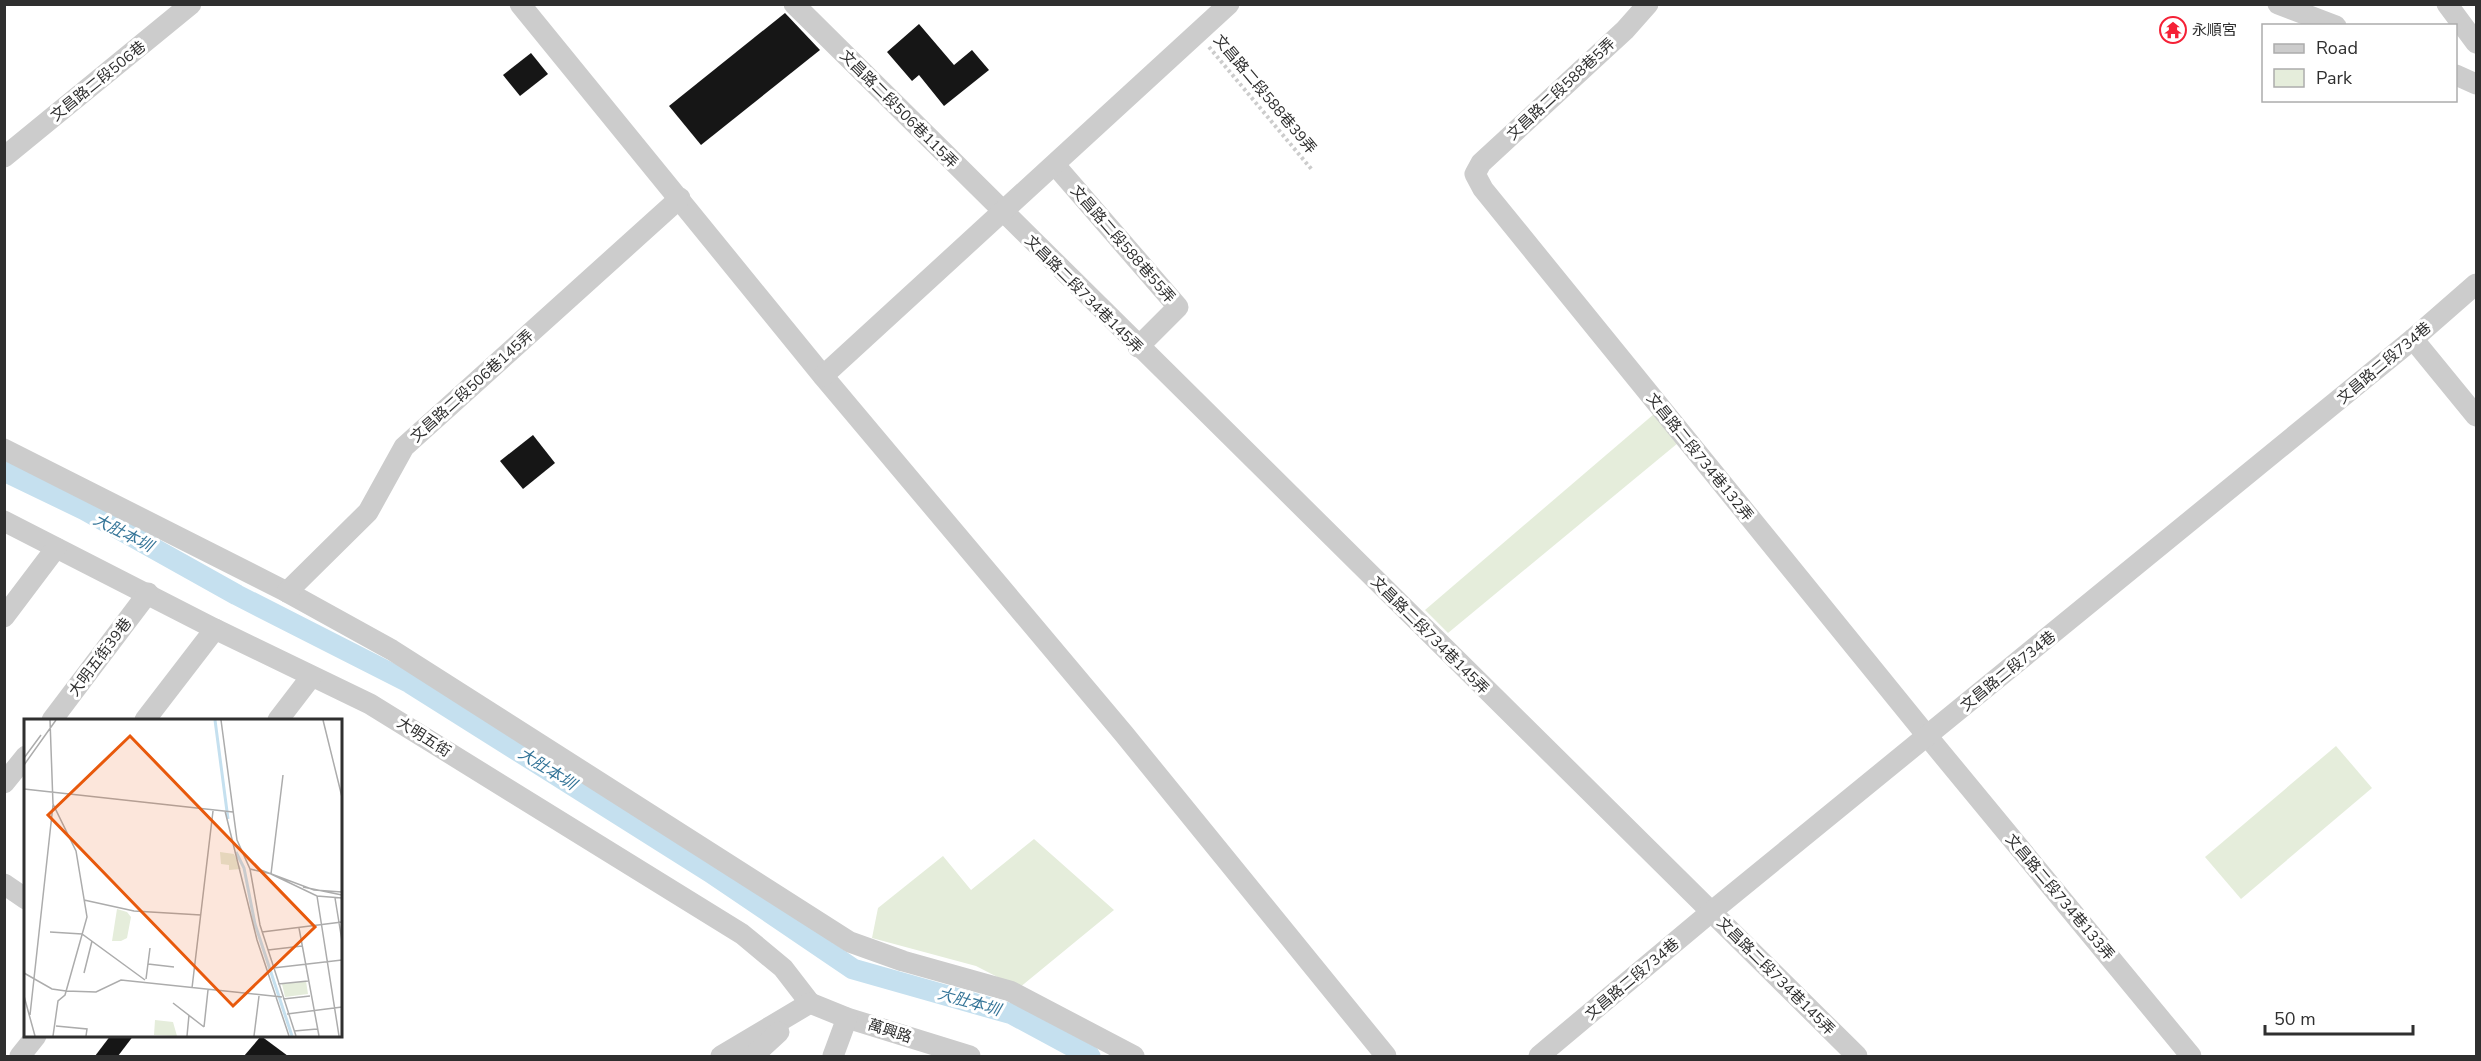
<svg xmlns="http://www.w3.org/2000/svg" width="2481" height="1061" font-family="'Nunito Sans','Noto Sans TC',sans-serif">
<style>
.green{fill:#e5eddb}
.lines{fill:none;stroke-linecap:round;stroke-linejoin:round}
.canal{stroke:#c5e0ef;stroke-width:21}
.building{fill:#161616}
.path{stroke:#ccc;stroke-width:4;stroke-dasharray:3 3;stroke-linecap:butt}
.minor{stroke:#ccc;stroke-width:21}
.labels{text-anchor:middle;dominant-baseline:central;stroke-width:6;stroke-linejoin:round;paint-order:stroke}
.poi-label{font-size:15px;fill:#2f2f2f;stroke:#fff;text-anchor:start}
.street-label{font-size:15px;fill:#2f2f2f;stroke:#fff}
.water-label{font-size:16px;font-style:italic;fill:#357598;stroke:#fff}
.inset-river{fill:none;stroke:#c5e0ef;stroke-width:3}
.inset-road{fill:none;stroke:#acacac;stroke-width:1.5}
.view{fill:#e8590c;fill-opacity:0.15;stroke:#e8590c;stroke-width:3}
.inset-edge{fill:none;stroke:#2f2f2f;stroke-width:3}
</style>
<rect width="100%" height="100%" fill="#fff"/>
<g class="green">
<path d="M 1654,414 L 1678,443 L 1448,633 L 1425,610 Z"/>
<path d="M 2336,746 L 2372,788 L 2241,899 L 2205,857 Z"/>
<path d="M 1034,839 L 1114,910 L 1019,988 L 976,966 L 872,938 L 878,908 L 943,856 L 971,890 Z"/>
</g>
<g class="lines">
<path class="canal" d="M 4,471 L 85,510 L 237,595 L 410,683 L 710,872 L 853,969 L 1012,1014 L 1090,1056"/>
</g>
<g class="building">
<path d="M 785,13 L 820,50 L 701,145 L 669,106 Z"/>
<path d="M 919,24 L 954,65 L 972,50 L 989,70 L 944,106 L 919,75 L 912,81 L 887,52 Z"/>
<path d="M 531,53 L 548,74 L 520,96 L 503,75 Z"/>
<path d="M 533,435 L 555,463 L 523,489 L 500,461 Z"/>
<path d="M 111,1035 L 134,1035 L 118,1056 L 95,1056 Z"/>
<path d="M 261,1036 L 288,1056 L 244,1056 Z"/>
</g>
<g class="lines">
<path class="path" d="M 1209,47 L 1313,171"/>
<g class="minor">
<path d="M 520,4 L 823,376 L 1124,734 L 1386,1056"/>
<path d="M 794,4 L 1857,1056"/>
<path d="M 1648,4 L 1625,30 L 1481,163 L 1475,174 L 1483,189 L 1928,737 L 2191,1056"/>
<path d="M 2278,4 L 2336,26"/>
<path d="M 2447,4 L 2476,43"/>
<path d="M 2456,75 L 2476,84"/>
<path d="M 4,157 L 191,4"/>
<path d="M 1055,165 L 1178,307 L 1138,347"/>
<path d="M 2413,339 L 2476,416"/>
<path d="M 823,376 L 1229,4"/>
<path d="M 4,449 L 287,592 L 392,650 L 850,942 L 903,961 L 1010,991 L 1134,1056"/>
<path d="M 4,521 L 215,629 L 370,704 L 742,934 L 783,968 L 810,1003"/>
<path d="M 287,592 L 368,512 L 404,447 L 680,198"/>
<path d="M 4,617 L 56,548"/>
<path d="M 52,720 L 148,593"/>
<path d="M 145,720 L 215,629"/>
<path d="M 278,720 L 311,677"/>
<path d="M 4,783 L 26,756"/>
<path d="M 4,884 L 26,899"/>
<path d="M 810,1003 L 847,1018 L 970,1056"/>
<path d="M 20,1056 L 36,1036"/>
<path d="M 721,1056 L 810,1003"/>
<path d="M 753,1056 L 779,1032"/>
<path d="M 833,1056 L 847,1018"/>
<path d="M 1539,1056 L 1711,912 L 2413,339 L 2476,284"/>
</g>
</g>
<defs>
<symbol id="temple-ring" viewBox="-11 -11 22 22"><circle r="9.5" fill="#fff" stroke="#f52136" stroke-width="1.5"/><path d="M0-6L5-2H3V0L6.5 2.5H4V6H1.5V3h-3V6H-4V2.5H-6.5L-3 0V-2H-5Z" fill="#f52136"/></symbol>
</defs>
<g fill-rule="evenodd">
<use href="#temple-ring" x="2158" y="15" width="30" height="30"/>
</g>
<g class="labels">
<g class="poi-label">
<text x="2192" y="30">永順宮</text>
</g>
<g class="street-label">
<text transform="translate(98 81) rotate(-39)">文昌路二段506巷</text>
<text transform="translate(1561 89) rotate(-43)">文昌路二段588巷5弄</text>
<text transform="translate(1265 94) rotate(50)">文昌路二段588巷39弄</text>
<text transform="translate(899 109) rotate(45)">文昌路二段506巷115弄</text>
<text transform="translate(1123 244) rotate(49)">文昌路二段588巷55弄</text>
<text transform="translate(1084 294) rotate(45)">文昌路二段734巷145弄</text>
<text transform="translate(2384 363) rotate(-40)">文昌路二段734巷</text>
<text transform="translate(472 386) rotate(-42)">文昌路二段506巷145弄</text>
<text transform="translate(1700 457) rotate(51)">文昌路二段734巷132弄</text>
<text transform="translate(1430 635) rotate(45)">文昌路二段734巷145弄</text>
<text transform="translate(100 657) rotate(-53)">大明五街39巷</text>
<text transform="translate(2008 671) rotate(-39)">文昌路二段734巷</text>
<text transform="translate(424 737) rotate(32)">大明五街</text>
<text transform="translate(2060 897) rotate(50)">文昌路二段734巷133弄</text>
<text transform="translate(1776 976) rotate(45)">文昌路二段734巷145弄</text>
<text transform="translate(1632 979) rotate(-40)">文昌路二段734巷</text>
<text transform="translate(890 1031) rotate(18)">萬興路</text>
</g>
<g class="water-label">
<text transform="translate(123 533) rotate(27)">大肚本圳</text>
<text transform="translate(547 769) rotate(32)">大肚本圳</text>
<text transform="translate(969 1002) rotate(16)">大肚本圳</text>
</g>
</g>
<g transform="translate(24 719)">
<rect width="318" height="318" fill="#fff"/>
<path d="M 196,133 L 210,135 L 217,150 L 205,151 L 205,146 L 197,145 ZM 93,190 L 103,193 L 107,198 L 103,219 L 97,222 L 88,222 ZM 282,262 L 284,275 L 261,278 L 258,265 ZM 131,301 L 149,303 L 153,317 L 130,316 Z" fill="#e5eddb"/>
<path class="inset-river" d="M 191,1 L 204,100M 212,133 L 220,149 L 231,205 L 268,317"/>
<path class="inset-road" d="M 26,1 L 29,85 L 52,132 L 63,198 L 41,276 L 34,282 L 29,317M 197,1 L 213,121 L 226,150 L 236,206 L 272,317M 299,1 L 318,78M 0,39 L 17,16M 0,46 L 32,1M 259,56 L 247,155 L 293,177 L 318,179M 0,70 L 209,93M 201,92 L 233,221 L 265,317M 226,150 L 248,155M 234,150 L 290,171 L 318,173M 279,168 L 318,176M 293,177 L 315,317M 311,179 L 318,222M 60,181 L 110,192 L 177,196M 275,209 L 295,317M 26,213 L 58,215 L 121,261M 238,213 L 318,203M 244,231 L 278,227M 124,245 L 150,248M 249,249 L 318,241M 0,254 L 28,270 L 42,272 L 72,273 L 97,261 L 258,278M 60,254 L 68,222M 122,260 L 126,229M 254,265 L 284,262M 168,269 L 189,92M 0,277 L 11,317M 259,280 L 286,277M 149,284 L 180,308M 263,295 L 318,288M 6,296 L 29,86M 32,307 L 63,310 L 62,317M 180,308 L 184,271M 270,312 L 293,310M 163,317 L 165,296M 230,317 L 235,277"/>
<path class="view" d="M 106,17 L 291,208 L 209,287 L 24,96 Z"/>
<rect width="318" height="318" class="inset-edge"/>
</g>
<rect width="2481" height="1061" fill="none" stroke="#2f2f2f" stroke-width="12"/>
<rect x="2262" y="24" width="195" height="78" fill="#ffffff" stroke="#acacac" stroke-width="1.5"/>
<rect x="2274" y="44" width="30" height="9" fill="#cccccc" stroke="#acacac" stroke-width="1.5"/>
<text x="2316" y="54" font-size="18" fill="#2f2f2f">Road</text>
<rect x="2274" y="69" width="30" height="18" fill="#e5eddb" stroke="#acacac" stroke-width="1.5"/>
<text x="2316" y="84" font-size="18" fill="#2f2f2f">Park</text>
<path d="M2265 1025v9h148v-9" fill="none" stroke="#2f2f2f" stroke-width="3"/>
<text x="2274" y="1025" font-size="18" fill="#2f2f2f" stroke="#ffffff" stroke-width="4.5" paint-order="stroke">50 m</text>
</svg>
